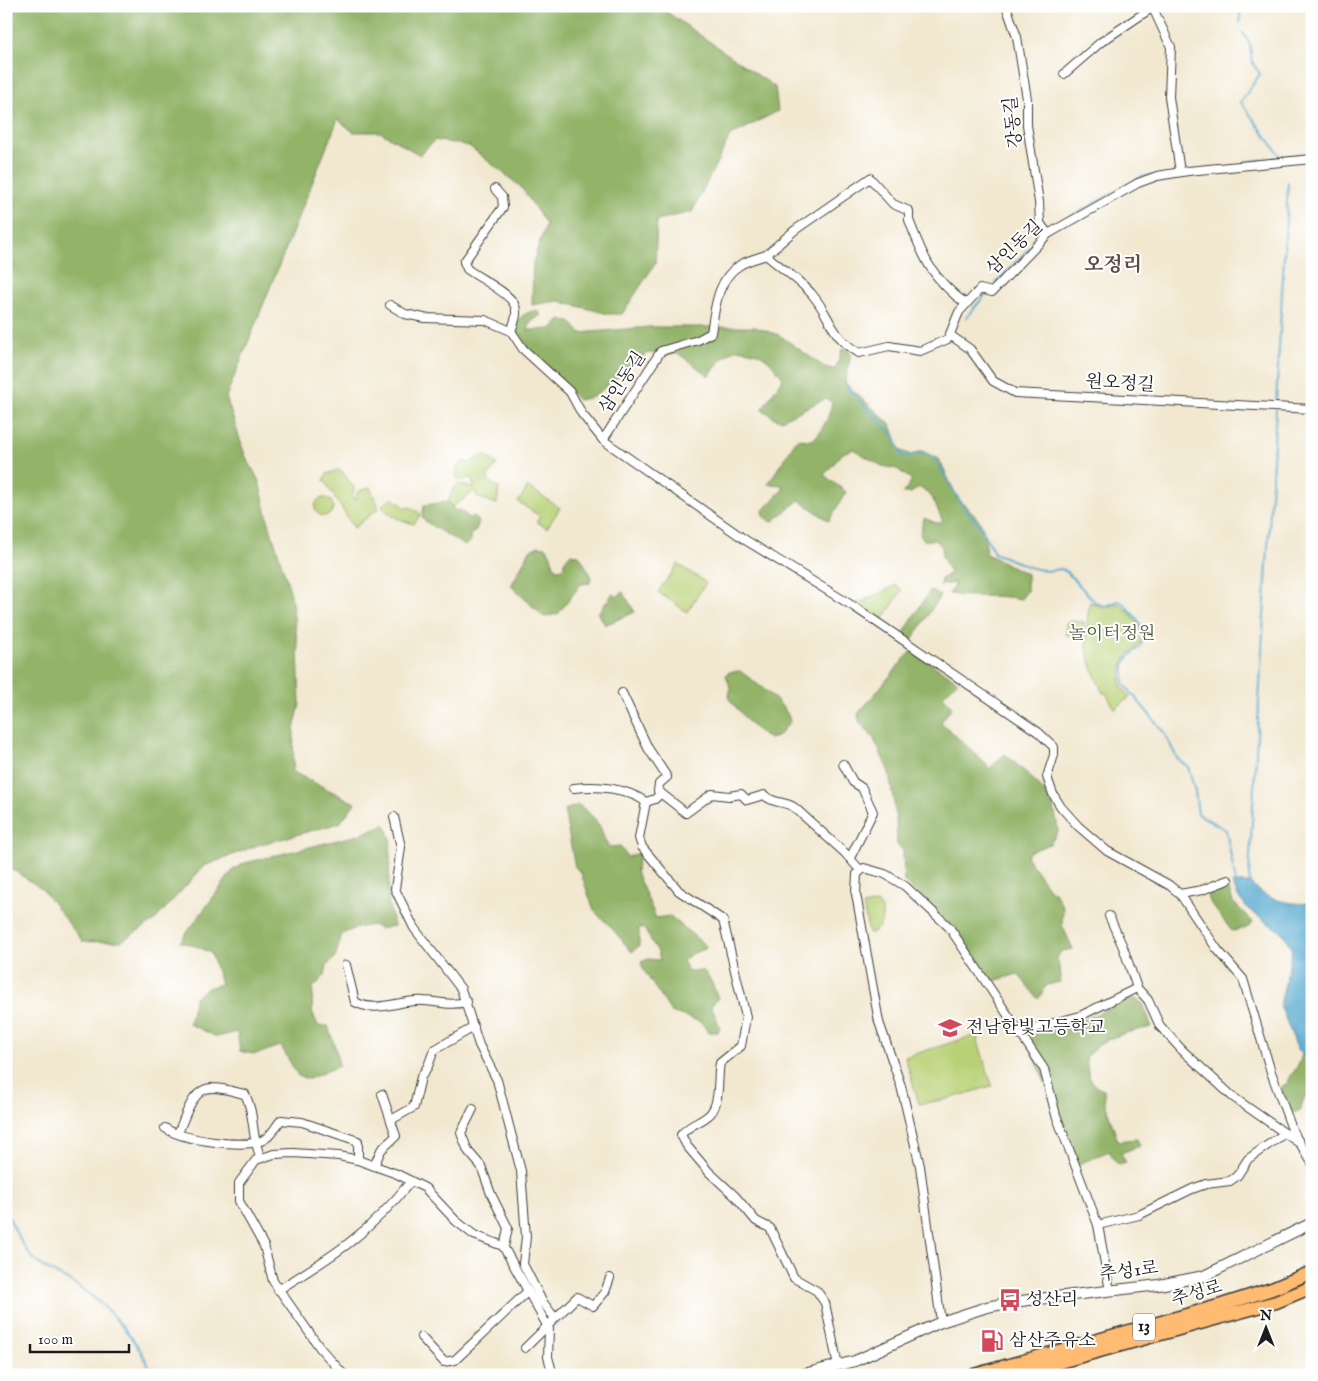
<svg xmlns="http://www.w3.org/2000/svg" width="1318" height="1381" font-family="'IM FELL English','Noto Serif KR',serif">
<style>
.green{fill:#b8d176;stroke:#6a7649}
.forest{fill:#92b367;stroke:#576842}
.water{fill:#52a7ce;stroke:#376275}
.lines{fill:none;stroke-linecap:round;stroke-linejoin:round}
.stream{stroke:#52a7ce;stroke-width:2}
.minor-casing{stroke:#3c3b37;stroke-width:10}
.tertiary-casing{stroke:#3c3b37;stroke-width:12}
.primary-casing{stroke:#3c3b37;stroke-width:15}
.minor{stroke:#fff;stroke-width:8}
.tertiary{stroke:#fff;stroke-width:10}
.primary{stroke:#ffbb71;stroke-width:12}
.labels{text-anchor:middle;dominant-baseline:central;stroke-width:4;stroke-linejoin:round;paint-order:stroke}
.shield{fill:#fff;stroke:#606060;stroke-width:1}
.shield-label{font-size:16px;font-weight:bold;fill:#1c1c1c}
.street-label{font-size:18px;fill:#1c1c1c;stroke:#fff}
.park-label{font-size:18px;fill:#535b3c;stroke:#fff}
.poi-label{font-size:18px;fill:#1c1c1c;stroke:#fff;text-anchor:start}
.quarter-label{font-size:20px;font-weight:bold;fill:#5c4d43;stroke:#fff}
</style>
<rect width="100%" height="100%" fill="#fff"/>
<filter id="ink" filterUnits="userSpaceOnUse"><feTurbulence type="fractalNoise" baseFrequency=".02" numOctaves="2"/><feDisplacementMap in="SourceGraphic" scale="10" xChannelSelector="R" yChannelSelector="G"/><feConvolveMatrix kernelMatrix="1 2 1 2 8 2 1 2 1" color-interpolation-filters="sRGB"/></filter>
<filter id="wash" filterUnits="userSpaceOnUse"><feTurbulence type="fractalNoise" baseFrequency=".0096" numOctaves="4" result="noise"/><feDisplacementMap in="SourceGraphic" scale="20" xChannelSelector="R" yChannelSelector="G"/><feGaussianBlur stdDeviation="1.12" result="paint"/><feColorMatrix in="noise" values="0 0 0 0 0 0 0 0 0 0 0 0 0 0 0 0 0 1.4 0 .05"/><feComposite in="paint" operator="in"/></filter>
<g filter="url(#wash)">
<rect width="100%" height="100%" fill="#f2e8d0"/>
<g class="green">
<path d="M 485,455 L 497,464 L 487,479 L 499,488 L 497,504 L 477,497 L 475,491 L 452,507 L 448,502 L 453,489 L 459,484 L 474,488 L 471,477 L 462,481 L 457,478 L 457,466 L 463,461 L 469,463 Z"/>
<path d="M 338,470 L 342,471 L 354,488 L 352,498 L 356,500 L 357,492 L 370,487 L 379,508 L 354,528 L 324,480 L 327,474 Z"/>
<path d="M 528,487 L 560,508 L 547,528 L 537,522 L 540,516 L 518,502 Z"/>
<circle cx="324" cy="507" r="9"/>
<path d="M 393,498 L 406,508 L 410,507 L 421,514 L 414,524 C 404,521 386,516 382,505 Z"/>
<path d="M 678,564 L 706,583 L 687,612 L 658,592 Z"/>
<path d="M 897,585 L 902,590 L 882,621 L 856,604 Z"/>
<path d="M 1090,602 L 1105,608 L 1116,603 C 1128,608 1145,627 1141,640 C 1140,645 1135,649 1131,652 C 1121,661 1121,673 1121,685 L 1130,697 L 1115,709 L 1106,693 L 1103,693 C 1085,655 1083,645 1090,602 Z"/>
<path d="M 1072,621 L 1084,622 L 1083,638 L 1066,635 L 1066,623 Z"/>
<path d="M 877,903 L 882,909 C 883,922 881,929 869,934 L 863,906 Z"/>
<path d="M 976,1035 L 992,1086 L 948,1099 L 919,1104 L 905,1057 Z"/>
</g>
<g class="forest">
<path d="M 6,6 L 658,6 L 775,87 L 778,111 L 730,136 L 692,212 L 657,220 L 655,264 L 622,314 L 608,314 L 559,301 L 532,305 L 533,262 L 546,224 L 521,187 L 469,146 L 435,140 L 420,155 L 380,132 L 353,132 L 338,119 L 226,397 L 245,455 L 259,481 L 268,520 L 291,594 L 298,648 L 300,704 L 294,729 L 293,772 L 355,803 L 340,823 L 258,845 L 204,866 L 153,922 L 121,941 L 83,942 L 42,889 L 13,870 L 6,872 Z"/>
<path d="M 537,310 L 541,315 L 530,323 L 528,330 L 551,329 L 561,319 L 572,323 L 580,333 L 649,327 L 755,327 L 779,335 L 823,366 L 832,369 L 836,368 L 842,349 L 847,349 L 851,354 L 845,383 L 891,425 L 900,450 L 911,455 L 922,451 L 939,459 L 957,497 L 978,519 L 983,528 L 987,554 L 1027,574 L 1027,591 L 1021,599 C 995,594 975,598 949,594 L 955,583 L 940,585 L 941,579 L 950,573 L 942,556 L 942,547 L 935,540 L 924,540 L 920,534 L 924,518 L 936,523 L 943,522 L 932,497 L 919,487 L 911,493 L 903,493 L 912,480 L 897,469 L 882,466 L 853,449 L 843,453 L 824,475 L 846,492 L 829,521 L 799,500 L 772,522 L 764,517 L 763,510 L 783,489 L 783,485 L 768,484 L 797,439 L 813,440 C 824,428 829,418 832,402 L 825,399 L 781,420 L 776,419 L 762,409 L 783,378 C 766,356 763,352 736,349 L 722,359 L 709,376 L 679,354 L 647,353 L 593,397 L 578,400 L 525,347 L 514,329 C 518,317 524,313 537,310 Z"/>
<path d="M 448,502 L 455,511 L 461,510 L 469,518 L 474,516 L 479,522 L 475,532 L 470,534 L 471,541 L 465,546 L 426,522 L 422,517 L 424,505 Z"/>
<path d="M 539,546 L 546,547 C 552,554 551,561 556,569 L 564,568 L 565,560 L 570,554 L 579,555 L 591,575 L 590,583 L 581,584 L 558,614 L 544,617 L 511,586 L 530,550 Z"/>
<path d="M 930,590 L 940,596 L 911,642 L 902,636 Z"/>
<path d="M 623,592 L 635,612 L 605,625 L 598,613 L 613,593 L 616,597 Z"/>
<path d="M 911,651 L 958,681 L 943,696 L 952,707 L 941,722 L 990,768 L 1005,754 C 1032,779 1056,793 1058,832 L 1050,844 L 1029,852 L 1026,856 L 1049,889 L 1055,893 L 1063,907 L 1062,925 L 1073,949 L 1061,951 L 1057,958 L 1061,976 L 1060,982 L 1047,985 L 1038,999 L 1018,974 L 990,982 C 965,945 940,911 904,882 L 903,850 L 897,845 L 896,816 L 889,772 L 874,739 L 859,721 L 858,714 Z"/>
<path d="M 740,671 C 754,682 789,705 790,722 L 777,737 L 769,739 L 752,726 L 729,699 L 730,687 L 726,675 L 729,672 Z"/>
<path d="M 579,805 C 588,812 596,818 601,829 C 604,836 604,842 610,847 L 620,846 L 627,857 L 639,853 L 636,872 L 656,918 L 670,916 L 706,946 L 705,949 L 691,954 L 683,961 L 687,971 L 704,971 L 711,981 L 718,998 L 711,1006 L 720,1027 L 718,1032 L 708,1032 L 701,1022 L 671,1012 L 643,969 L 641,962 L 648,959 L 660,960 L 658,952 L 644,929 L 639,927 L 639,946 L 632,952 L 609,925 L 594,911 L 581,873 L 575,867 L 564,810 Z"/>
<path d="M 385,824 L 391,838 L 388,900 L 394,926 L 380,929 L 373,925 L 356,928 L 342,934 C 337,946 339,957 327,965 L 325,975 L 313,988 L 312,1011 L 318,1026 L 328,1026 L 336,1050 L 339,1066 L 309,1079 L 298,1076 L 281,1046 C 262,1050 262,1058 240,1051 L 237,1032 L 217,1037 L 189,1024 L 195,997 L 208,988 L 221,984 L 211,953 L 196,946 L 180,942 L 234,869 L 245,863 L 358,835 Z"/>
<path d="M 1227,884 L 1233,902 L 1253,922 L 1247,928 L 1232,931 L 1211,904 L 1206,892 Z"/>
<path d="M 1136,999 L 1143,1004 L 1152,1027 C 1128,1032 1101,1037 1086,1058 C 1088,1072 1088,1086 1104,1090 L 1105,1103 L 1118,1141 L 1137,1139 L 1140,1146 L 1121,1153 L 1126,1163 L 1118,1165 L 1109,1151 L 1077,1165 L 1030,1045 L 1033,1033 L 1069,1027 L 1127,1000 Z"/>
<path d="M 1302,1054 L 1312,1064 L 1312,1089 L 1309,1090 L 1310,1096 L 1304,1098 L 1300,1110 L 1294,1113 L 1290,1111 L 1281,1087 L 1288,1083 C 1291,1072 1300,1067 1302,1054 Z"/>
</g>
<path class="water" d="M 1232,883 L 1250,883 C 1264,900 1290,905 1312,903 L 1312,1064 L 1297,1048 L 1280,1005 L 1292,951 L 1284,934 L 1249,910 L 1238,897 Z"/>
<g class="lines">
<g class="stream">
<path d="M 1240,6 L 1240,23"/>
<path d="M 1243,33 L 1250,44 L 1252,62 L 1260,74 L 1241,102 L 1279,154"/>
<path d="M 1245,162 L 1312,154"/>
<path d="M 1049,229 L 1141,177 L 1150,175"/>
<path d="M 996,283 L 1039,238"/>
<path d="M 966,318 L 985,295"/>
<path d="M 846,387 L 894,435 L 901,454 L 904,457 L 922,453 L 934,457 L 961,503 L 982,529 L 994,553 L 1032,568 L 1047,571 L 1061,569 L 1067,572 L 1095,602 L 1104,606 L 1119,601 L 1124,604 L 1138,620 L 1143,631 L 1143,640 L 1140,647 L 1129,657 L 1124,665 L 1124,684 L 1163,731 L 1177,758 L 1188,767 L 1195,791 L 1198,814 L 1226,830 L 1236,883"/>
<path d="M 1276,404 L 1288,182"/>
<path d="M 1250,886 L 1249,874 L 1276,409"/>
<path d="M 6,1212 C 14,1227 20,1244 31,1256 C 43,1271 64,1276 79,1287 C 106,1304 142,1344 152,1375"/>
</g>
</g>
</g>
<g filter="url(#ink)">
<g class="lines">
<defs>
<g id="minor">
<path d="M 1006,6 L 1017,37 L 1027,99 L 1027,125 L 1039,202 L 1040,223 L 1048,234"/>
<path d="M 1152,6 L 1171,47 L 1169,97 L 1180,172"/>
<path d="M 1064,74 L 1101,42 L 1153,7"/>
<path d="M 495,189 L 502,197 L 503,207 L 464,262 L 467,269 C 479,278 508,292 514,304 C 519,313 514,323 511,331"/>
<path d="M 766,255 L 795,230 L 870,178 L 893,204 L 909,211 L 909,220 C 924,260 932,278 966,304"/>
<path d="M 390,305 L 405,314 L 424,318 L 485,320 L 511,331 L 523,349 L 570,392 L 582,414 L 603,440 L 661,351 L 698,340 L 711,333 C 715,308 717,279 740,265 C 748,260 758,258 766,255 C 780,267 798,279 811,293 C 832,317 828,334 859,353 L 889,346 L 920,351 L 948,339 L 959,312 L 980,289 L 992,292 L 1048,234 L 1138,183 L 1157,176 L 1188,171 L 1312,159"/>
<path d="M 950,335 L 970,349 L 993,381 L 1015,393 L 1312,409"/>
<path d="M 603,440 L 747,541 L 856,608 L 1038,732 L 1054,747 L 1054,755 L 1047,777 L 1053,794 L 1061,807 L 1078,826 L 1107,851 L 1169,885 L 1180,894 L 1202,890 L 1228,880"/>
<path d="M 622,693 L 648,748 L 667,777 L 659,784 L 658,791 L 686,813 L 712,794 L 729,796 L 741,794 L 747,800 L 764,795 C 775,805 784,800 795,808 L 845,853 L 860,870"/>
<path d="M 843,764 L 853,782 L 862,788 L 873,812 L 850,858"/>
<path d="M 574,788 C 598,785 626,788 646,802 L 655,799 L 661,793"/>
<path d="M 646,802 L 639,838 L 642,847 L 679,891 L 723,920 L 746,1017 L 741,1046 L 720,1063 C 717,1077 721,1102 710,1114 C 701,1123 689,1124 681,1135 L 687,1146 L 709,1172 L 736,1197 L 756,1221 L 770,1228 L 794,1278 L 817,1291 L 825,1303 L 838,1366"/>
<path d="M 394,817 L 401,847 L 395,889 L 414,928 L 461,989 L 479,1045 L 497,1080 L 521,1171 L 526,1237 L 523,1264 L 542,1301 L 554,1317"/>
<path d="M 1180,894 L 1217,949 L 1243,979 L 1271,1072 L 1293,1132 L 1312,1163"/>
<path d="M 1109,916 L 1123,947 L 1137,988 L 1148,1000 L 1160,1026 L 1182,1050 L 1233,1097 L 1299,1143"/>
<path d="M 346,965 L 355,1002 C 377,1014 401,999 424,1001 C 442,1002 447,1006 467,1002"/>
<path d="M 1020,1032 L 1080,1016 L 1137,988"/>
<path d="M 473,1109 L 461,1133 L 468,1151 L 481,1166 L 491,1194 L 508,1228 L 504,1247"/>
<path d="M 391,1120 L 414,1107 L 421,1077 L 428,1066 L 434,1050 L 474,1027"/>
<path d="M 165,1128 C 182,1140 245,1149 263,1140 C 272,1136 275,1127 281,1120 L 302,1122 L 358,1141 L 358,1160"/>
<path d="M 178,1133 C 185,1118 192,1087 213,1088 C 224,1088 235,1092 245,1094 C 256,1116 250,1135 261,1158"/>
<path d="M 374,1166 L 381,1150 L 396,1136 L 382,1094"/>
<path d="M 1098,1225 L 1139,1215 L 1192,1189 L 1206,1184 L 1230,1181 L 1237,1176 L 1248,1159 L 1285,1133"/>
<path d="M 278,1290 C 333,1256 370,1233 411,1181"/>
<path d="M 941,1322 L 920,1166 L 901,1086 L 879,1022 L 856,894 L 857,874 L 864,868 L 885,874 L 905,886 L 949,927 L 1044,1069 L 1056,1115 L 1098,1225 L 1110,1291"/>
<path d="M 421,1337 L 444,1362 L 455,1360 L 527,1292"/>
<path d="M 525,1348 L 577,1297 L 593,1306 L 605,1292 L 610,1278"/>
<path d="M 344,1375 L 320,1348 L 273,1281 L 264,1246 L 239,1201 L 239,1183 L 256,1160 L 274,1154 L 293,1153 L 339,1156 L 358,1160 L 397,1174 L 425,1188 L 456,1221 L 474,1235 L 503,1246 L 549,1329 L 548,1357 L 553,1375"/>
</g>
<path id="tertiary" d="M 800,1375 L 855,1361 L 941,1322 L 987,1307 L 1012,1302 L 1159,1285 L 1204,1276 L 1312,1223"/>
<g id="primary">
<path d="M 974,1375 L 1222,1305 L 1272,1289 L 1312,1272"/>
<path d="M 1013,1375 L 1276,1302 L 1312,1287"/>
</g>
</defs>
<use href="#minor" class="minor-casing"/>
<use href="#tertiary" class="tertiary-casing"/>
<use href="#primary" class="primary-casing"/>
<use href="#minor" class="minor"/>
<use href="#tertiary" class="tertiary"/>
<use href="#primary" class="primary"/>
</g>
</g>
<defs>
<symbol id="school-bare" viewBox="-9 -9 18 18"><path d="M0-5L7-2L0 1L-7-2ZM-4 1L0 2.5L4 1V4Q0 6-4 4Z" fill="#d1495b" stroke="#fff" stroke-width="2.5" paint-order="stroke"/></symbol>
<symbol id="bus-bare" viewBox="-9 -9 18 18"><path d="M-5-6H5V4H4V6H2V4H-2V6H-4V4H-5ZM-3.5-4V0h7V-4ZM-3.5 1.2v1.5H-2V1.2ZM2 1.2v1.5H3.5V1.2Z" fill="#d1495b" stroke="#fff" stroke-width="2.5" paint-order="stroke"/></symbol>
<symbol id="fuel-bare" viewBox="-9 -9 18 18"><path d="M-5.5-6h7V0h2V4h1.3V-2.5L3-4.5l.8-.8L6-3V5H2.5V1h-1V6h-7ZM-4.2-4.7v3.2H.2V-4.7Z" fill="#d1495b" stroke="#fff" stroke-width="2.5" paint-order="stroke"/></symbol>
</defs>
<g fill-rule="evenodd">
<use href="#school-bare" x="934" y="1012" width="32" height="32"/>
<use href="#bus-bare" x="994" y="1284" width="32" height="32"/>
<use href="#fuel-bare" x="976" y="1325" width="32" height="32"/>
</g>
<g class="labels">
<rect class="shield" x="1133" y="1313.5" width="22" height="27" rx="4"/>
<g class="shield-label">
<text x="1144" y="1327">13</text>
</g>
<g class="street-label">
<text transform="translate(1014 122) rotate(-96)">강동길</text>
<text transform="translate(1015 248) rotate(-44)">삼인동길</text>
<text transform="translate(623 383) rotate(-57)">삼인동길</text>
<text transform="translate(1120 384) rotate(3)">원오정길</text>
<text transform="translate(1129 1272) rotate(-7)">추성1로</text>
<text transform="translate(1197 1294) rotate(-16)">추성로</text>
</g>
<g class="park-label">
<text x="1112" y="634">놀이터정원</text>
</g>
<g class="poi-label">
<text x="966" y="1028">전남한빛고등학교</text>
<text x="1026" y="1300">성산리</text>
<text x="1009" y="1341">삼산주유소</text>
</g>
<g class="quarter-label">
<text x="1113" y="265">오정리</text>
</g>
</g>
<rect width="1318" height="1381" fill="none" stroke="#fff" stroke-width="25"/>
<g transform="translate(1266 1328)" stroke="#ffffff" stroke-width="4" paint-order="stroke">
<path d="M0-4L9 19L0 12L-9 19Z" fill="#1c1c1c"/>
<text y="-8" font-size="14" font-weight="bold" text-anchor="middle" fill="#1c1c1c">N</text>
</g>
<path d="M30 1344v8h99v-8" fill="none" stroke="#1c1c1c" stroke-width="2.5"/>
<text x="38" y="1344" font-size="15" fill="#1c1c1c" stroke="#ffffff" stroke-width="4" paint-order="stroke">100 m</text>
</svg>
